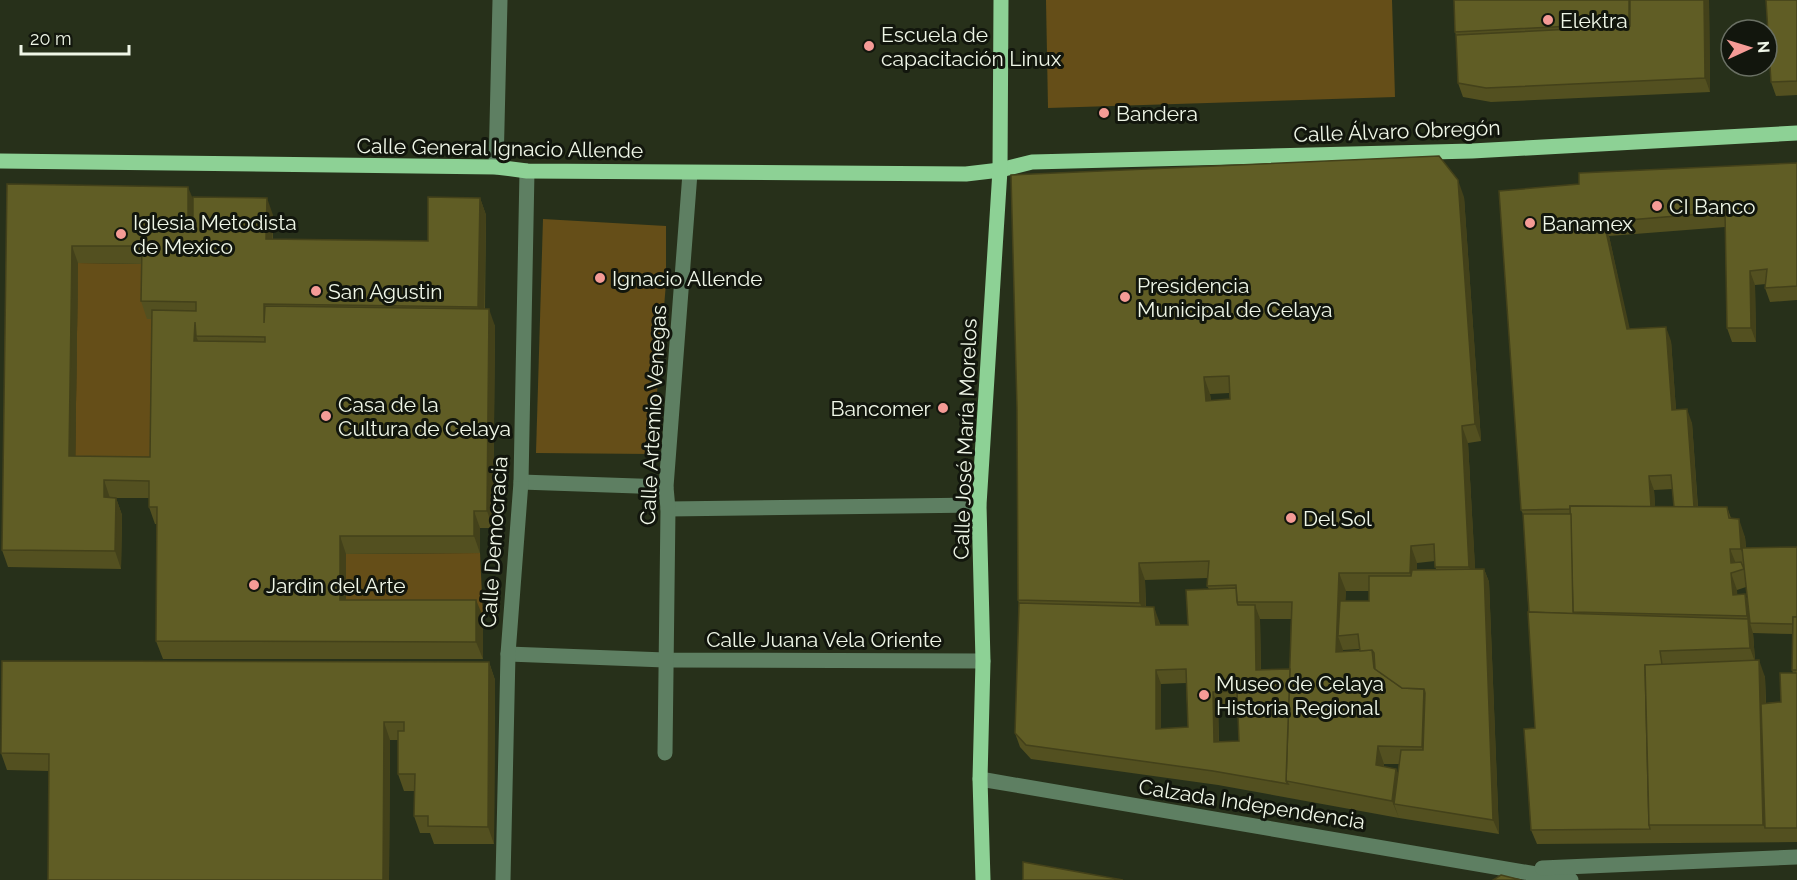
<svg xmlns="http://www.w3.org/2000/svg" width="1797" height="880" font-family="Raleway,sans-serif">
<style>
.green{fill:#654e18}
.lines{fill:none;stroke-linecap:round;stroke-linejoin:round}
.minor{stroke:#5e7f62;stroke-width:15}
.major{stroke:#8dd195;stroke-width:15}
.wall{fill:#535020;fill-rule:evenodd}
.shaded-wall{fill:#43411a}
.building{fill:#605d25;stroke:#43411a;stroke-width:1.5;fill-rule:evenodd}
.poi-dot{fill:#f59b96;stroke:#12160d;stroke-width:2}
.labels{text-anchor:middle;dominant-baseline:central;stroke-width:6;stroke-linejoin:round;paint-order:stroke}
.poi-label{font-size:21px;fill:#eff6e7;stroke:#12160d;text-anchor:start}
.street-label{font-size:21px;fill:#eff6e7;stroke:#12160d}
</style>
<rect width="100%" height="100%" fill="#27301a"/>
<g class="green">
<path d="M 1046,0 L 1392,0 L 1395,97 L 1048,108 Z"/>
<path d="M 543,219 L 666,226 L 666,283 L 652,454 L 536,453 Z"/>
<path d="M 78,263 L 148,264 L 147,318 L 158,319 L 156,475 L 75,473 Z"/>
<path d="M 480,553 L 483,617 L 346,617 L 346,554 Z"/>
</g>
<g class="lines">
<g class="minor">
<path d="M 496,167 L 500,0"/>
<path d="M 521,482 L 666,487"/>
<path d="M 668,509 L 979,505"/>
<path d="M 508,654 L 665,660 L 983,661"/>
<path d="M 665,753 L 668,509 L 666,487 L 690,173"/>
<path d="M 980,779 L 1571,880"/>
<path d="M 1542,868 L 1797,857"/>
<path d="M 503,880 L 508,654 L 521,482 L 527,171"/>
</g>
<g class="major">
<path d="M 0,161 L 496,167 L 527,171 L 966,174 L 1000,170 L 1032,162 L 1472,151 L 1797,133"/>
<path d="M 983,880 L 980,779 L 983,661 L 979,505 L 1000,170 L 1001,0"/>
</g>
</g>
<g class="wall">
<path d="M 1709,0 L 1710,92 L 1491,102 L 1463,97 L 1458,83 L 1456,35 L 1455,32 Z"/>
<path d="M 1797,0 L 1797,95 L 1776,96 L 1771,82 Z"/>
<path d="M 1797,163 L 1797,300 L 1770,302 L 1765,288 L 1766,284 L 1755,285 L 1756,342 L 1732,342 L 1727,328 L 1725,227 L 1609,236 L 1629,329 L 1671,341 L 1676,410 L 1692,423 L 1698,507 L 1727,507 L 1731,518 L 1745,537 L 1746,548 L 1797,547 L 1797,842 L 1537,844 L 1531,830 L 1535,728 L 1523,514 L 1521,510 L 1579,184 ZM 1673,489 L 1674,507 L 1655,507 L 1654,490 ZM 1746,587 L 1747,598 L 1737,594 L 1737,590 ZM 1753,633 L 1793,634 L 1792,670 L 1793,673 L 1781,702 L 1766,703 L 1765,677 L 1755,660 Z"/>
<path d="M 7,184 L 193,200 L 273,215 L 273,239 L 428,241 L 480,198 L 486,215 L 485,309 L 495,326 L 493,528 L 480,528 L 480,553 L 346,554 L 346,600 L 476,600 L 483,617 L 483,659 L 163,659 L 156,641 L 157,524 L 155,524 L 149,507 L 149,498 L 116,498 L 122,515 L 121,569 L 8,567 L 2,550 ZM 78,263 L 142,264 L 141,301 L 147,319 L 152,319 L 150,457 L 75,456 Z"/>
<path d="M 1464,197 L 1481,441 L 1468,443 L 1475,569 L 1484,569 L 1489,582 L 1499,834 L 1399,818 L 1218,785 L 1031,759 L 1020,747 L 1015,733 L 1019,603 L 1018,600 L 1017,408 ZM 1229,393 L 1230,399 L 1211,401 L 1210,394 ZM 1435,561 L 1436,570 L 1417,570 L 1417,563 ZM 1208,578 L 1207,586 L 1209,589 L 1188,625 L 1160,625 L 1159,621 L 1146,607 L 1145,580 ZM 1346,591 L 1369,591 L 1369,601 L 1345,601 ZM 1260,619 L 1291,619 L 1290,669 L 1261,670 ZM 1360,649 L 1360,651 L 1343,652 L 1343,650 ZM 1186,683 L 1188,727 L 1161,729 L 1161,684 ZM 1238,705 L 1239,741 L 1219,742 L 1218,706 ZM 1384,764 L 1399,764 L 1398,774 L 1396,769 L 1384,767 Z"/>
<path d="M 489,662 L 495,680 L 494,844 L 434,844 L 430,833 L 420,833 L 414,816 L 414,791 L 404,791 L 398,774 L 398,740 L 390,740 L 389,880 L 48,880 L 49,771 L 7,770 L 1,753 Z"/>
</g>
<g class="shaded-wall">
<path d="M 1704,0 L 1709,0 L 1710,92 L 1705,78 Z"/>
<path d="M 1458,180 L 1464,197 L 1481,441 L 1475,424 Z"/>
<path d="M 188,187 L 195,204 L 194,247 L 188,230 Z"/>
<path d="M 267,198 L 273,215 L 272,256 L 266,239 Z"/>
<path d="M 480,198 L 486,215 L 484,324 L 478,307 Z"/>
<path d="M 1604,222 L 1609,236 L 1633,343 L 1627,329 Z"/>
<path d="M 72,246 L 78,263 L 75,473 L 69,456 Z"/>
<path d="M 1750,271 L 1755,285 L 1756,342 L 1751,328 Z"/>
<path d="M 489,309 L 495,326 L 493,528 L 487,511 Z"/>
<path d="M 195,322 L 196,336 L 201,348 L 194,341 Z"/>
<path d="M 1666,327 L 1671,341 L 1677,424 L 1672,410 Z"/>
<path d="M 1204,377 L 1210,394 L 1212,418 L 1206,401 Z"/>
<path d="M 1687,409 L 1692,423 L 1699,525 L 1694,511 Z"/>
<path d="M 1462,426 L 1468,443 L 1476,584 L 1469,567 Z"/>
<path d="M 1649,476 L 1654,490 L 1656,522 L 1651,508 Z"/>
<path d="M 104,480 L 110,498 L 104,497 Z"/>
<path d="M 116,498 L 122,515 L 121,569 L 115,551 Z"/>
<path d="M 474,511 L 480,528 L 480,553 L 474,536 Z"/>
<path d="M 1739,519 L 1745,537 L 1747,566 L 1741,549 Z"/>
<path d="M 340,536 L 346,554 L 346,617 L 340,600 Z"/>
<path d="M 1411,546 L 1417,563 L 1417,590 L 1410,573 Z"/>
<path d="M 1730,549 L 1737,566 L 1731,563 Z"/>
<path d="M 1139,563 L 1145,580 L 1146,621 L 1140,603 Z"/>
<path d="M 1484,569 L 1489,582 L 1499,834 L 1493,820 Z"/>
<path d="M 1339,573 L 1346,591 L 1344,636 L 1338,636 L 1343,650 L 1343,670 L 1336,652 Z"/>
<path d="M 1731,573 L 1737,590 L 1739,612 L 1733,595 Z"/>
<path d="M 1745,594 L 1752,611 L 1750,623 L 1753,633 L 1755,662 L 1750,648 Z"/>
<path d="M 476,600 L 483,617 L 483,659 L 476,642 Z"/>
<path d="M 1255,605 L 1260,619 L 1261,684 L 1256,670 Z"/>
<path d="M 1154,607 L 1159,621 L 1161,639 L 1156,625 Z"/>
<path d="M 1759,660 L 1765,677 L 1769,828 L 1765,828 L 1763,825 Z"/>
<path d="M 489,662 L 495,680 L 494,844 L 488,827 Z"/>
<path d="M 1156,670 L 1161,684 L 1161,743 L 1156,729 Z"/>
<path d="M 1424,689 L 1430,707 L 1428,764 L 1422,747 Z"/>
<path d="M 1213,692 L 1218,706 L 1219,756 L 1214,742 Z"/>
<path d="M 384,722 L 390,740 L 389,880 L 383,880 Z"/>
<path d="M 1378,746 L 1384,764 L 1382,782 L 1376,765 Z"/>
<path d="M 1396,769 L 1403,787 L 1394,804 L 1399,818 L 1392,801 Z"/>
</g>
<g class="building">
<path d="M 1454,0 L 1629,0 L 1629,23 L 1455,32 Z"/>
<path d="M 1630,0 L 1704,0 L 1705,78 L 1486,88 L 1458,83 L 1456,35 L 1630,26 Z"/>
<path d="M 1766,0 L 1797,0 L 1797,81 L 1771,82 Z"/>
<path d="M 1439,156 L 1458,180 L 1475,424 L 1462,426 L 1469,567 L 1435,567 L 1434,544 L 1411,546 L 1410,573 L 1339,573 L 1336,652 L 1372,650 L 1374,668 L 1402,688 L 1424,689 L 1422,747 L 1378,746 L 1376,765 L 1396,769 L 1392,801 L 1286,781 L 1292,602 L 1237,602 L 1236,585 L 1207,586 L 1209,561 L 1139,563 L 1140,603 L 1018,600 L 1017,408 L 1011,175 ZM 1229,376 L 1230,399 L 1206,401 L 1204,377 Z"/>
<path d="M 1797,163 L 1797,286 L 1765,288 L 1767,269 L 1750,271 L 1751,328 L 1727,328 L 1725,212 L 1604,222 L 1627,329 L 1666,327 L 1672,410 L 1687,409 L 1694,507 L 1674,507 L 1671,475 L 1649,476 L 1651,507 L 1570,506 L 1570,509 L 1521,510 L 1499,191 L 1579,184 L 1579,173 Z"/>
<path d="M 7,184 L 188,187 L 188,230 L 193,228 L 193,197 L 267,198 L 266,239 L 428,241 L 428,197 L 480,198 L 478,307 L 264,304 L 264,323 L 265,306 L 489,309 L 487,511 L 474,511 L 474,536 L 340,536 L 340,600 L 476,600 L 476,642 L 156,641 L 157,507 L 149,507 L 149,481 L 104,480 L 104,497 L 116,498 L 115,551 L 2,550 ZM 72,246 L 142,246 L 141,301 L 196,302 L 196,311 L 152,310 L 150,457 L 69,456 ZM 195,322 L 196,336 L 265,337 L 265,342 L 194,341 Z"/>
<path d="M 1570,506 L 1727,507 L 1729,518 L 1739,519 L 1741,549 L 1730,549 L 1731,563 L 1741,562 L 1744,569 L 1731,573 L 1733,595 L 1745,594 L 1747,616 L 1573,612 Z"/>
<path d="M 1523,514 L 1571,514 L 1573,612 L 1574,614 L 1529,612 Z"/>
<path d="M 1797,547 L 1797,617 L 1793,617 L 1793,624 L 1750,623 L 1742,548 Z"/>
<path d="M 1484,569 L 1493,820 L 1394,804 L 1401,750 L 1423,750 L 1425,693 L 1424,689 L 1402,688 L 1375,669 L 1374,653 L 1372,650 L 1360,651 L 1358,634 L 1338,636 L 1340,601 L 1369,601 L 1369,576 L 1411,576 L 1412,570 Z"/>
<path d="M 1236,588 L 1237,602 L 1238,605 L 1255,605 L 1256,670 L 1290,669 L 1286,781 L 1288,784 L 1213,771 L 1026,745 L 1015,733 L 1019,603 L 1154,607 L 1156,625 L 1188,625 L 1186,590 ZM 1186,669 L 1188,727 L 1156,729 L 1156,670 ZM 1237,691 L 1239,741 L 1214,742 L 1213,692 Z"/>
<path d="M 1528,612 L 1748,619 L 1750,648 L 1660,651 L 1662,665 L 1645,665 L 1649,825 L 1650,829 L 1531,830 L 1524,729 L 1535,728 Z"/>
<path d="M 1793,617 L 1797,617 L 1797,670 L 1792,670 Z"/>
<path d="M 1759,660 L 1763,825 L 1649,825 L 1645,665 Z"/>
<path d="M 2,661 L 489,662 L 488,827 L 428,826 L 428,816 L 414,816 L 415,774 L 398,774 L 398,731 L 404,731 L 404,722 L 384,722 L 383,880 L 48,880 L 49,754 L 1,753 Z"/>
<path d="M 1780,673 L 1797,673 L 1797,828 L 1765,828 L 1761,704 L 1781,702 Z"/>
<path d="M 1023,862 L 1123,880 L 1023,880 Z"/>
<path d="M 1501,875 L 1521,880 L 1493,880 Z"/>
</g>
<g class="poi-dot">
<circle cx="1548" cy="20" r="6"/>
<circle cx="869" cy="46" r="6"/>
<circle cx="1104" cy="113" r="6"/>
<circle cx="1657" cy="206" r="6"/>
<circle cx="1530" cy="223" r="6"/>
<circle cx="121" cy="234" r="6"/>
<circle cx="600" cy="278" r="6"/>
<circle cx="316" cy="291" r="6"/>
<circle cx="1125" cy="297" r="6"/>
<circle cx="943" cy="408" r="6"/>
<circle cx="326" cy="416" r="6"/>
<circle cx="1291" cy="518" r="6"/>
<circle cx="254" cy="585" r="6"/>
<circle cx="1204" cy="695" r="6"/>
</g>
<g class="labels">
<g class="poi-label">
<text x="1560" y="20">Elektra</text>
<text x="881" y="34">Escuela de<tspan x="881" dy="24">capacitación Linux</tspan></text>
<text x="1116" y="113">Bandera</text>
<text x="1669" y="206">CI Banco</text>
<text x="133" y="222">Iglesia Metodista<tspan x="133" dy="24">de Mexico</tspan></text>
<text x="1542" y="223">Banamex</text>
<text x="612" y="278">Ignacio Allende</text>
<text x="1137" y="285">Presidencia<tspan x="1137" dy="24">Municipal de Celaya</tspan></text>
<text x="328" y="291">San Agustin</text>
<text x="338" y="404">Casa de la<tspan x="338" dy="24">Cultura de Celaya</tspan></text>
<text x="931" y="408" text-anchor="end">Bancomer</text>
<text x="1303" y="518">Del Sol</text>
<text x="266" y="585">Jardin del Arte</text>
<text x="1216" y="683">Museo de Celaya<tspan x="1216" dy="24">Historia Regional</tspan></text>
</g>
<g class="street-label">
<text transform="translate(1397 131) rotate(-2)">Calle Álvaro Obregón</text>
<text transform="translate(500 148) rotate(1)">Calle General Ignacio Allende</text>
<text transform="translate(653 415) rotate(-87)">Calle Artemio Venegas</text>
<text transform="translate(965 439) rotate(-88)">Calle José María Morelos</text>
<text transform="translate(494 542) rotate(-86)">Calle Democracia</text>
<text x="824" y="639">Calle Juana Vela Oriente</text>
<text transform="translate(1252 804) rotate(9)">Calzada Independencia</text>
</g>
</g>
<g transform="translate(1749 48) rotate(86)"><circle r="28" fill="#12160d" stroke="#6a7064" stroke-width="1.5"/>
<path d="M0-4.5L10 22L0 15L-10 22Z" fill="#f59b96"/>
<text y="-9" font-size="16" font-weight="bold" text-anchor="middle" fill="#eff6e7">N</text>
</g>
<path d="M21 45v9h108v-9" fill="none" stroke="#eff6e7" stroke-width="3"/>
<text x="30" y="45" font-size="18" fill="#eff6e7" stroke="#12160d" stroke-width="4.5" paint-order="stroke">20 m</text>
</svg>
